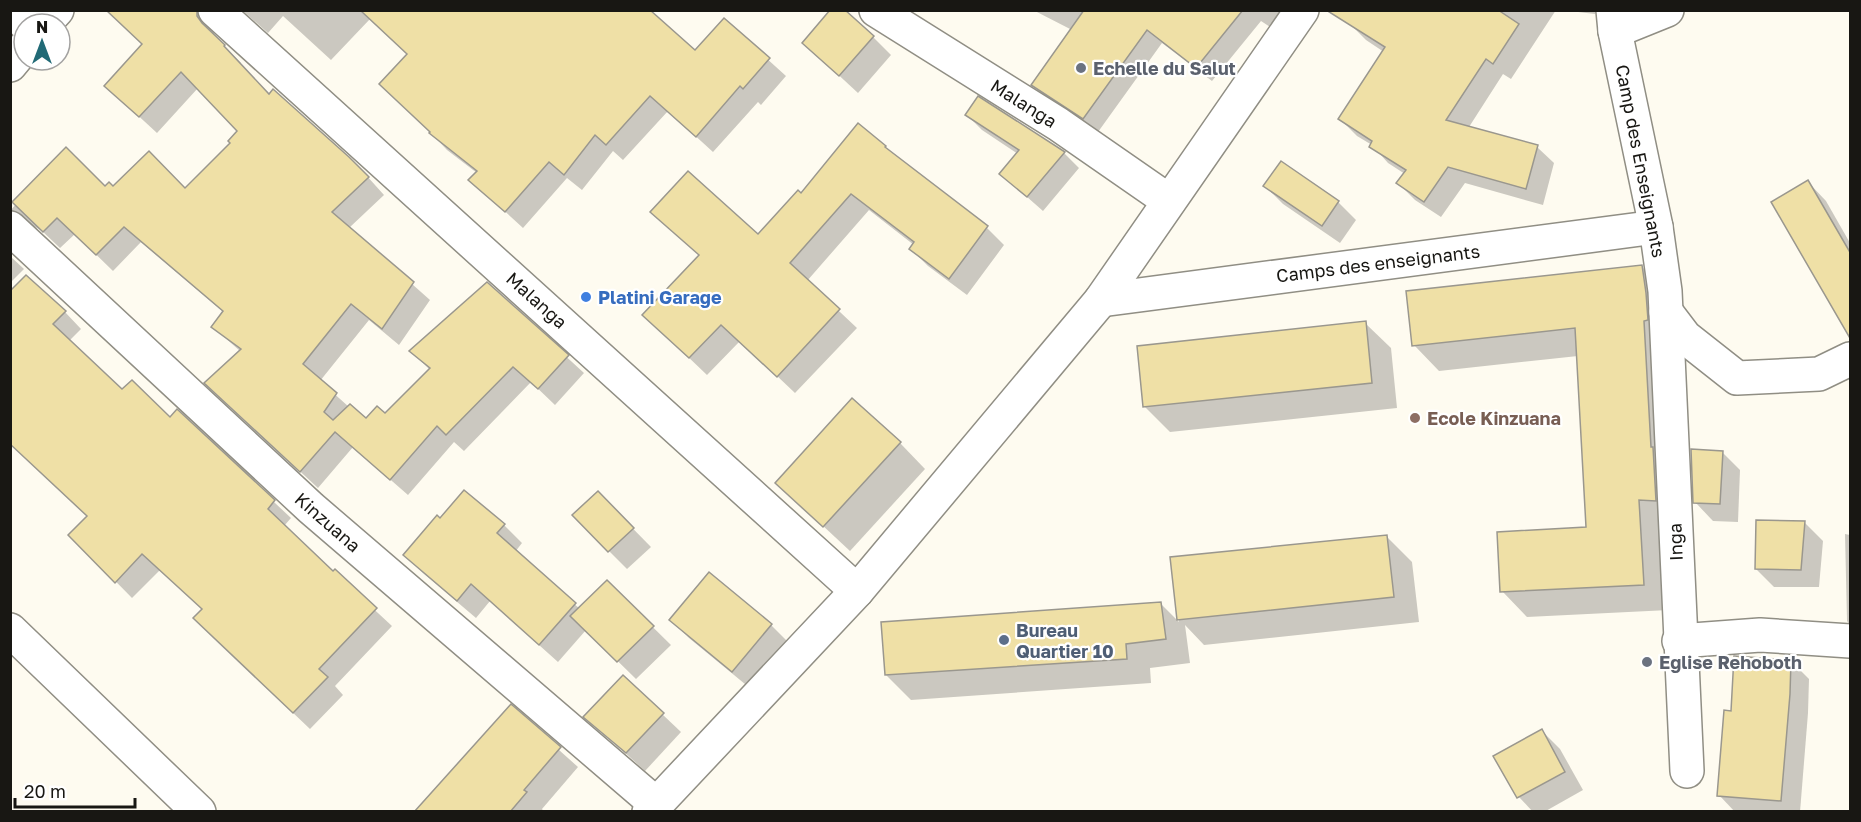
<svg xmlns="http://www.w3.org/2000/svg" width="1861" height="822" font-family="'Golos Text',sans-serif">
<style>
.shadow{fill:#0003}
.building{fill:#efe0a6;stroke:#9a978e;stroke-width:1.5}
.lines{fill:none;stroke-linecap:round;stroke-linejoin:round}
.minor-casing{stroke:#908e84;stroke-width:36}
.tertiary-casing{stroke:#908e84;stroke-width:36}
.minor{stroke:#fff;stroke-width:33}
.tertiary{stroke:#fff;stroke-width:33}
.worship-dot{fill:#6b7280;stroke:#fff;stroke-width:2}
.shop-dot{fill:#3f7fe0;stroke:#fff;stroke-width:2}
.education-dot{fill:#8d6e63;stroke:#fff;stroke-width:2}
.service-dot{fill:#5c6f8a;stroke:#fff;stroke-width:2}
.labels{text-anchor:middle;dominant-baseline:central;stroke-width:4.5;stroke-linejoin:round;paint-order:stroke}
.worship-label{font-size:18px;font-weight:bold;fill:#5b616d;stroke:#fff;text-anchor:start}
.street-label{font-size:18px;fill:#181713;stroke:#fff}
.shop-label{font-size:18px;font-weight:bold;fill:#366cbe;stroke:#fff;text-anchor:start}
.education-label{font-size:18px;font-weight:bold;fill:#785e54;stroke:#fff;text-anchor:start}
.service-label{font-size:18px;font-weight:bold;fill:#4e5e75;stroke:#fff;text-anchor:start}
</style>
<rect width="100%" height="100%" fill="#fefbf0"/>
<g class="shadow">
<path d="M 131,10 L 224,10 L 213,24 L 214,35 L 216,38 L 241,63 L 240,64 L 270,96 L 366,175 L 384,195 L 349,228 L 430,300 L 399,345 L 369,320 L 320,381 L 349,407 L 366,420 L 385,415 L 430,370 L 411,351 L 487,284 L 584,373 L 555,405 L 531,382 L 464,451 L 454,442 L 408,495 L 353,447 L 318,488 L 223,400 L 240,351 L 213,327 L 223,312 L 141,242 L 113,271 L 75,234 L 60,248 L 41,230 L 33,226 L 27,226 L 11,210 L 16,204 L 105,188 L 185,190 L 232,143 L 239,131 L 198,88 L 157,133 L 106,86 L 143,44 Z"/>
<path d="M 242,10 L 648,10 L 695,52 L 724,20 L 786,76 L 761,105 L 758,102 L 713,152 L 668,111 L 623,160 L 613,151 L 582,190 L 567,178 L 523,228 L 471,180 L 477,173 L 447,150 L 431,133 L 408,54 L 370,19 L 331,60 L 283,16 L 268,33 Z"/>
<path d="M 1033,10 L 1301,10 L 1284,36 L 1261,21 L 1212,81 L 1162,43 L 1098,132 L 1048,100 L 1033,85 L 1072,30 Z"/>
<path d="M 1358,10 L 1556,10 L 1511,79 L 1503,74 L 1469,127 L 1537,147 L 1554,163 L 1543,205 L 1465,183 L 1441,217 L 1415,200 L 1398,183 L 1405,174 L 1388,163 L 1372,145 L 1357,136 L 1340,119 L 1384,52 L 1366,40 L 1350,24 Z"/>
<path d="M 1561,10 L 1596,10 L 1595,14 Z"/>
<path d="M 873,37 L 891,55 L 858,93 L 804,43 Z"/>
<path d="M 978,98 L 1064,153 L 1079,168 L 1043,211 L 1001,174 L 1018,154 L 982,130 L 967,115 Z"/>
<path d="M 885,147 L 987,228 L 1004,245 L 967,295 L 928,266 L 911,249 L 914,245 L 869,210 L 807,281 L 857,328 L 795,393 L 740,341 L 707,375 L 662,332 L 801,195 Z"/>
<path d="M 1808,182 L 1826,201 L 1850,243 L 1850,329 Z"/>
<path d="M 1265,186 L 1338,202 L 1356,220 L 1340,243 L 1283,204 Z"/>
<path d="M 10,256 L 24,269 L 10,283 Z"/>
<path d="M 1642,267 L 1668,292 L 1669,610 L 1527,617 L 1502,591 L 1587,528 L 1578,356 L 1439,371 L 1414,345 Z"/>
<path d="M 10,293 L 65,312 L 81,329 L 69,341 L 122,391 L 169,419 L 177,411 L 291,518 L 284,526 L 392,626 L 335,686 L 343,695 L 310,729 L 211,635 L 204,609 L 160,570 L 132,598 L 70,535 L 88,516 L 55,485 Z"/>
<path d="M 1365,323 L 1391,348 L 1397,408 L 1170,432 L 1145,407 Z"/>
<path d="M 900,443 L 925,469 L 850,551 L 777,483 Z"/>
<path d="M 1722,452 L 1740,470 L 1738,522 L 1713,521 L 1695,502 Z"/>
<path d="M 464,492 L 504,525 L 522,543 L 515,552 L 580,609 L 607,582 L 671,645 L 636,679 L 586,630 L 558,662 L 490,601 L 476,618 L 423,573 L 405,555 L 440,520 Z"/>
<path d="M 598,493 L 651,547 L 627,569 L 609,551 Z"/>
<path d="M 1805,523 L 1823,541 L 1819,587 L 1774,587 L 1756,569 Z"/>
<path d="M 1845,534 L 1850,535 L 1850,625 L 1847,621 Z"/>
<path d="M 1386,536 L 1412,562 L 1419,622 L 1204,645 L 1185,625 L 1190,663 L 1150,668 L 1151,683 L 911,700 L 886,675 L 1160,603 L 1179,622 L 1172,559 Z"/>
<path d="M 671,620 L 771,625 L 789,643 L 751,689 L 689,638 Z"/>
<path d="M 1791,661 L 1809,679 L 1808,713 L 1800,812 L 1735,812 L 1719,795 L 1732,712 Z"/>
<path d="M 623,677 L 681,732 L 645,771 L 586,717 Z"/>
<path d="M 511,707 L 578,767 L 542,809 L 544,812 L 417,812 Z"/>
<path d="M 1542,731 L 1560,749 L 1583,790 L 1544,812 L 1533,812 L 1519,797 L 1496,756 Z"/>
</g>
<g class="building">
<path d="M 106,10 L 197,10 L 197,16 L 202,23 L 225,45 L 224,46 L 269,94 L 273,89 L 349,157 L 369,177 L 332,212 L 414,282 L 382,329 L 351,304 L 303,364 L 337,393 L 324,412 L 333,420 L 350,404 L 366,418 L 377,406 L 385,413 L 430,368 L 409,351 L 487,282 L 569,355 L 538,389 L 513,367 L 446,435 L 437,426 L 390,480 L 335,432 L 300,472 L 204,383 L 241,349 L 211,327 L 223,311 L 124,227 L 96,255 L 57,218 L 43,232 L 12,202 L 66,147 L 105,186 L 109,182 L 113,186 L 149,151 L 185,188 L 230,143 L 228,141 L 237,131 L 181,72 L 139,117 L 104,86 L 142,44 Z"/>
<path d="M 360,10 L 650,10 L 695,50 L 724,18 L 770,58 L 743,89 L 740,86 L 696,137 L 650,96 L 606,145 L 595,135 L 564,175 L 549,162 L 505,212 L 468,180 L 477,171 L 429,133 L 430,132 L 379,84 L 407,54 Z"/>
<path d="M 830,10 L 845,10 L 874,36 L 839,76 L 802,43 Z"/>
<path d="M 1084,10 L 1243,10 L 1196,68 L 1147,30 L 1083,119 L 1031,85 Z"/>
<path d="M 1326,10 L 1498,10 L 1519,24 L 1493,64 L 1486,59 L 1446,120 L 1538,145 L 1526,189 L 1448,167 L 1424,202 L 1396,183 L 1406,170 L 1369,147 L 1372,141 L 1338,119 L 1385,47 Z"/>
<path d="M 978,96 L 1065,152 L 1027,197 L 999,174 L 1019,150 L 965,115 Z"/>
<path d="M 858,123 L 886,146 L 885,147 L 988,226 L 949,279 L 909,249 L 914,242 L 851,194 L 790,263 L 840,309 L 777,377 L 721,325 L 689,358 L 642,315 L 699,255 L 650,212 L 688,171 L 758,234 L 798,190 L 801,193 Z"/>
<path d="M 1281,161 L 1339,201 L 1322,226 L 1263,186 Z"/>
<path d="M 1808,180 L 1851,254 L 1851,340 L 1771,202 Z"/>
<path d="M 1642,265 L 1646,293 L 1648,320 L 1644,321 L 1651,447 L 1653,447 L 1656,501 L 1639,500 L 1644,585 L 1500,592 L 1497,532 L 1586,527 L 1575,328 L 1412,346 L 1406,291 Z"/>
<path d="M 26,275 L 66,311 L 53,324 L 122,389 L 132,380 L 170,417 L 177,409 L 275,500 L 268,509 L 333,571 L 335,569 L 377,608 L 319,669 L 328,677 L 293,713 L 193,618 L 202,609 L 142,554 L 115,583 L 68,535 L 87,516 L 10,444 L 10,291 Z"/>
<path d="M 1366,321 L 1372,383 L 1143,407 L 1137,346 Z"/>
<path d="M 852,398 L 901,442 L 823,527 L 775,483 Z"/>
<path d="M 1691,449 L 1723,451 L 1720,504 L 1693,503 Z"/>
<path d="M 464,490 L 505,524 L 497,533 L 576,603 L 539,645 L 471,584 L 457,601 L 403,555 L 437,515 L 440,518 Z"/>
<path d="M 598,491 L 634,528 L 608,552 L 572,515 Z"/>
<path d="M 1756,520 L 1805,521 L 1801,570 L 1755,569 Z"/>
<path d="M 1387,535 L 1394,597 L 1177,620 L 1170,557 Z"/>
<path d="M 709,572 L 772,624 L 732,672 L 669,620 Z"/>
<path d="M 607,580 L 654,626 L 617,662 L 570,616 Z"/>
<path d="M 1161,602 L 1166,639 L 1126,644 L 1127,659 L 885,675 L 881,622 Z"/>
<path d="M 1734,656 L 1791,660 L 1790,694 L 1781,801 L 1717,796 L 1724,710 L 1731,711 Z"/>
<path d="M 623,675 L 664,713 L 626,753 L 583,717 Z"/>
<path d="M 511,704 L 561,747 L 524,790 L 527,792 L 510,812 L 414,812 Z"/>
<path d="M 1542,729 L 1565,772 L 1517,798 L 1493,756 Z"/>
</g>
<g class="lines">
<defs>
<g id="minor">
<path d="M 12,10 L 26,24"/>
<path d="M 215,10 L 857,591"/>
<path d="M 876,10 L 1058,124 L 1169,201"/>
<path d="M 1613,10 L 1615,31 L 1656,227 L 1665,291 L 1687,771"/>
<path d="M 44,24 L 57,10"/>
<path d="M 1615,31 L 1667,10"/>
<path d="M 10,65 L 24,48"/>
<path d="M 10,228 L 311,508 L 656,804"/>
<path d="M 1101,300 L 1656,227"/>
<path d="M 1666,312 L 1685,337 L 1737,378 L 1819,374 L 1850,359"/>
<path d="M 1679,641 L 1760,635 L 1850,641"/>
<path d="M 649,812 L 857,591 L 1101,300 L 1302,10"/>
</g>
<path id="tertiary" d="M 10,630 L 199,812"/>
</defs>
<use href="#minor" class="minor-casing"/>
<use href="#tertiary" class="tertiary-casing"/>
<use href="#minor" class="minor"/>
<use href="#tertiary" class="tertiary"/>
</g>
<g class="worship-dot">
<circle cx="1081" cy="68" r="6"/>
<circle cx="1647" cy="662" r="6"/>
</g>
<circle class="shop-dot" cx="586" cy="297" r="6"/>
<circle class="education-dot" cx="1415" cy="418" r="6"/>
<circle class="service-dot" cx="1004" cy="640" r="6"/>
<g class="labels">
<g class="worship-label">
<text x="1093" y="68">Echelle du Salut</text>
<text x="1659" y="662">Eglise Rehoboth</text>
</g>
<g class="street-label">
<text transform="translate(1024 103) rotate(32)">Malanga</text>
<text transform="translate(1641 161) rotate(79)">Camp des Enseignants</text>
<text transform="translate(1378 263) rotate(-7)">Camps des enseignants</text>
<text transform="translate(537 300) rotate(42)">Malanga</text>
<text transform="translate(328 522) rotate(41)">Kinzuana</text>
<text transform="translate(1675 542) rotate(-92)">Inga</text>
</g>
<g class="shop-label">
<text x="598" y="297">Platini Garage</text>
</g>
<g class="education-label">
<text x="1427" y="418">Ecole Kinzuana</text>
</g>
<g class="service-label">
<text x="1016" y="630">Bureau<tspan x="1016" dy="21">Quartier 10</tspan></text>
</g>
</g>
<rect width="1861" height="822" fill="none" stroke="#181713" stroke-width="24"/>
<g transform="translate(42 42)"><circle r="28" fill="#ffffff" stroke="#a3a2a1" stroke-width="1.5"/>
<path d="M0-4.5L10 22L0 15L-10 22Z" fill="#216a76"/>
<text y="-9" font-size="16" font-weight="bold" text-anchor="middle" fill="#181713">N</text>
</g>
<path d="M15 798v9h120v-9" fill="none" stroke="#181713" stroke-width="3"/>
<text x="24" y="798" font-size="18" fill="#181713" stroke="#ffffff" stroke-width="4.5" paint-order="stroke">20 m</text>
</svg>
